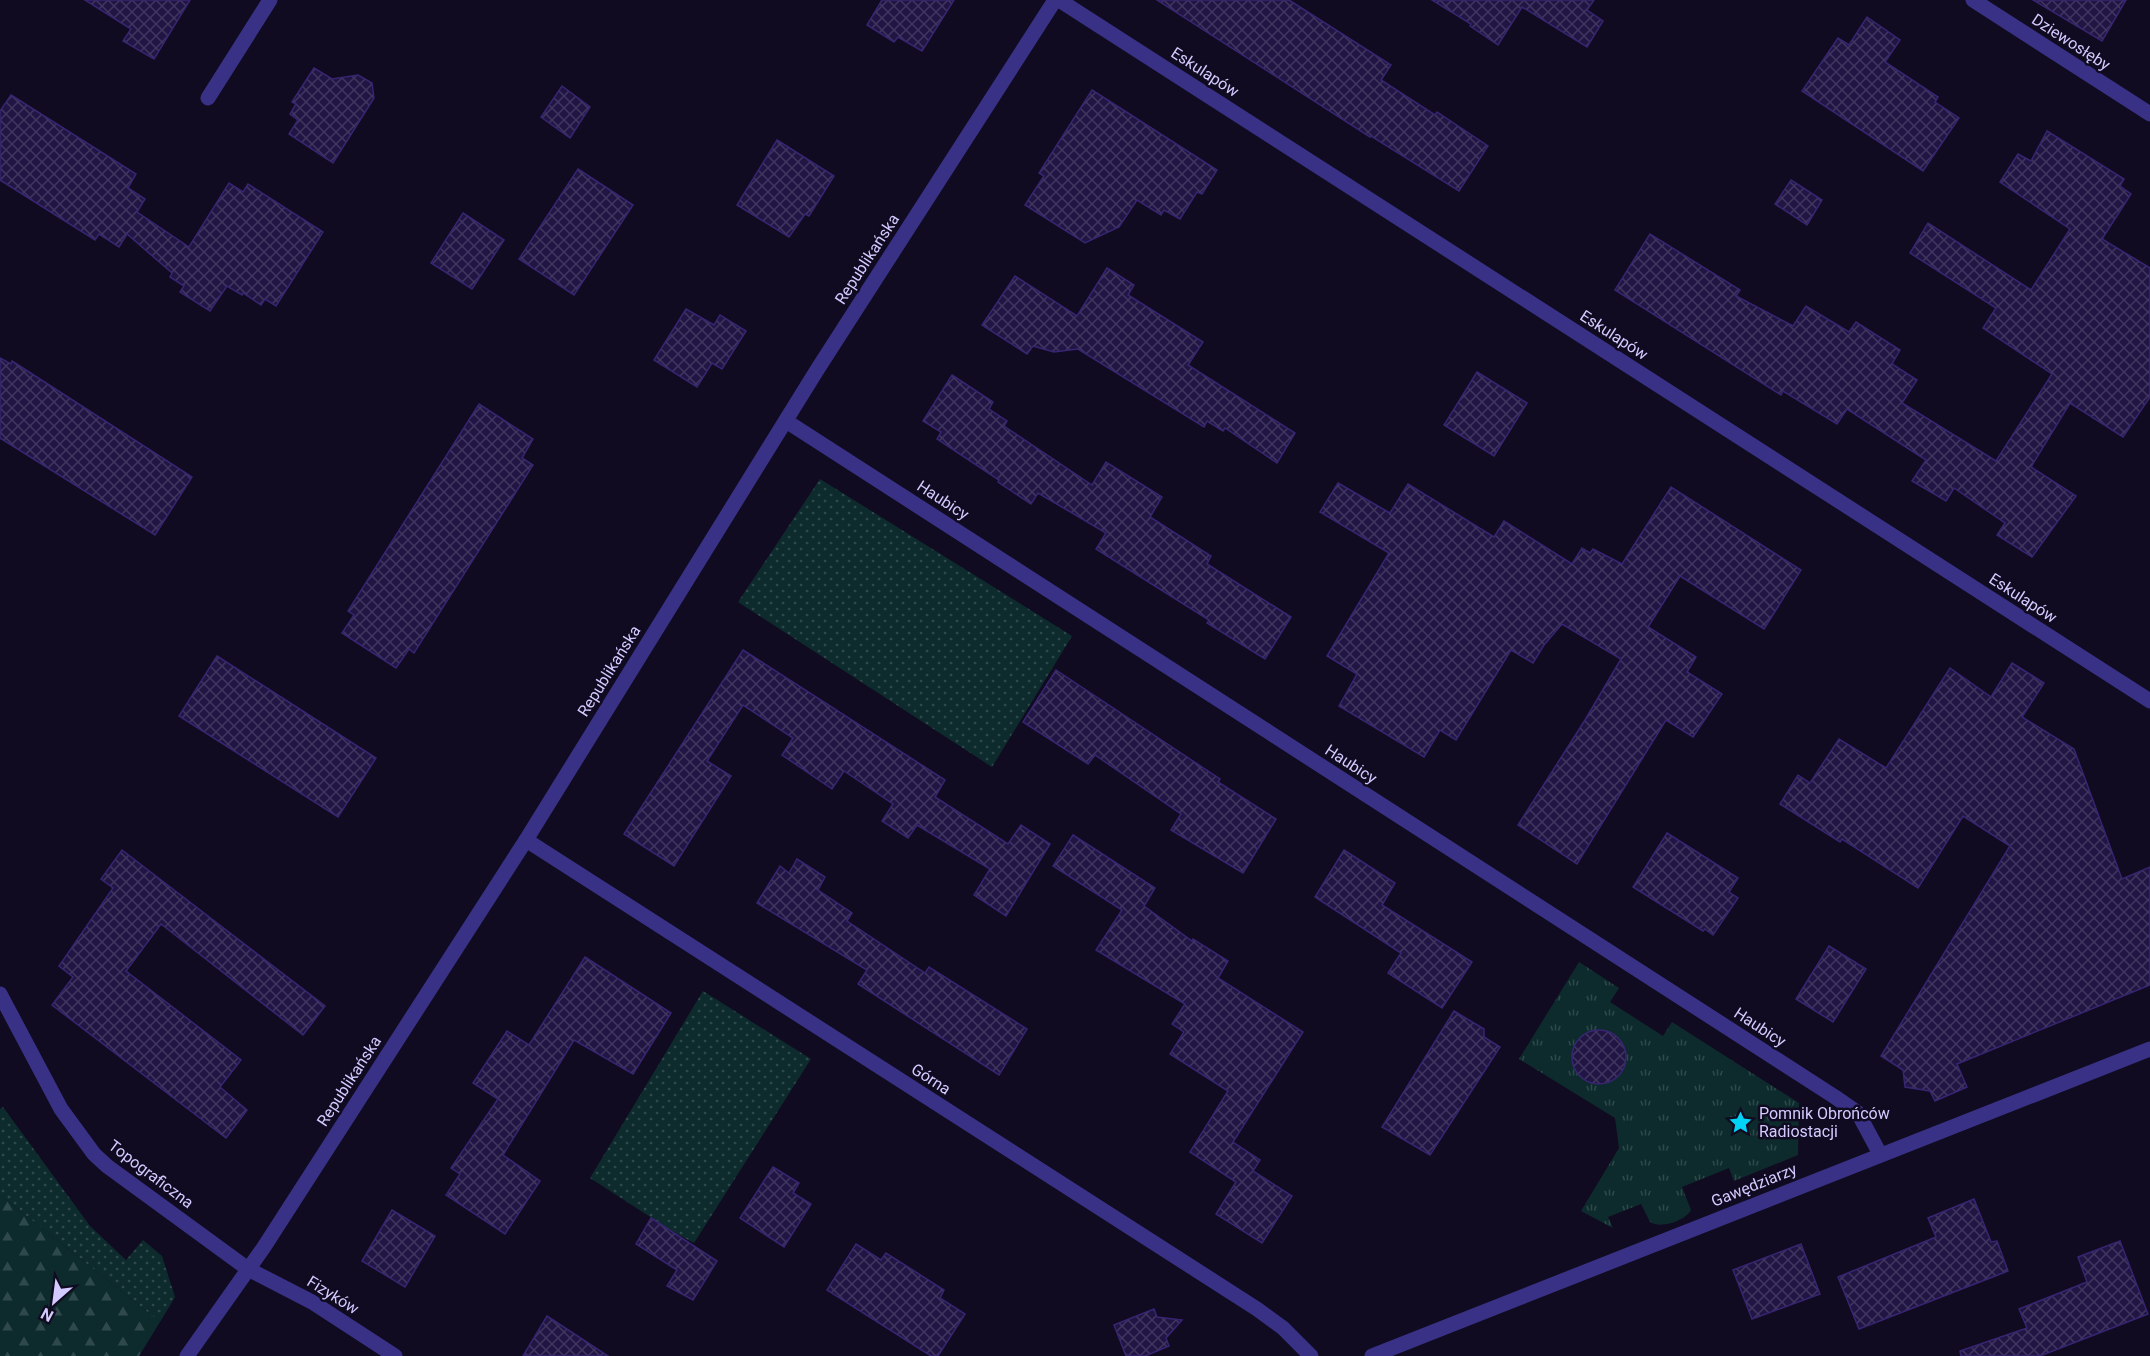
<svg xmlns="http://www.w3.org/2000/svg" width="2150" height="1356" font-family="Roboto,sans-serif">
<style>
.grass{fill:url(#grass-dots)}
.forest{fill:url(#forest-firs)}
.park{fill:url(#park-tufts)}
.building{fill:url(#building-cross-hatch);stroke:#382572;stroke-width:1.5}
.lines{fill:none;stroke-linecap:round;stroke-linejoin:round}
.minor{stroke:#383185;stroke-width:15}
.labels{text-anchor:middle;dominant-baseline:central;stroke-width:5;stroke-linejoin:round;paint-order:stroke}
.street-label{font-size:16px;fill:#d3cbff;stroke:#100b21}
.poi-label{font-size:16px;fill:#d3cbff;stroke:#100b21;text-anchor:start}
</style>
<defs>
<pattern id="grass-dots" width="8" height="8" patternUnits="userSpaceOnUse" patternTransform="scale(1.5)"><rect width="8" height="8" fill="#0d2b2c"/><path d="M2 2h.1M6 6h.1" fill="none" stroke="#2f484c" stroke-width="1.8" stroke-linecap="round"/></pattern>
<pattern id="forest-firs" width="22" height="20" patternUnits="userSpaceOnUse" patternTransform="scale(1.5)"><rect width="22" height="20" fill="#0d2b2c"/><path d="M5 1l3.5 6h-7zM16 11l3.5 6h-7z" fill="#2f484c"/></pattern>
<pattern id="park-tufts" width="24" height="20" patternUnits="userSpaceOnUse" patternTransform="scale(1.5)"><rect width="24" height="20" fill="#0d2b2c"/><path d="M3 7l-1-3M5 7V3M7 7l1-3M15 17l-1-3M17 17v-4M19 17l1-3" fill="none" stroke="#2f484c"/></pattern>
<pattern id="building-cross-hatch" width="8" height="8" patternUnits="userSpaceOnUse" patternTransform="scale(1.5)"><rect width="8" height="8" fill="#211544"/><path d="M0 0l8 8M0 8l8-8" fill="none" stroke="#403660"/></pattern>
</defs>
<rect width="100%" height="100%" fill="#100b21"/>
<g class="grass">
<path d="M 820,479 L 1072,636 L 992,767 L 738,602 Z"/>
<path d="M 703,991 L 811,1059 L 694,1243 L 672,1231 L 590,1178 Z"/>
<path d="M 3,1107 L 90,1226 L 126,1260 L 143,1240 L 162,1256 L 175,1297 L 160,1322 L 0,1195 L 0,1109 Z"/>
</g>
<path class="forest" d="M 0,1195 L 160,1322 L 139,1356 L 0,1356 Z"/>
<path class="park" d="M 1579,962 L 1619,988 L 1610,1002 L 1663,1036 L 1672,1022 L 1799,1103 L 1798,1155 L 1734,1181 L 1729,1168 L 1682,1187 L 1691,1210 C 1685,1221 1661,1229 1650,1222 L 1641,1204 L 1608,1217 L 1613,1228 L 1581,1211 L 1619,1148 L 1615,1118 L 1519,1059 Z"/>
<g class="building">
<path d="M 85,0 L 190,0 L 154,59 L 123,41 L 131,29 Z"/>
<path d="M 882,0 L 954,0 L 922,51 L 898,37 L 894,42 L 867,25 Z"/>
<path d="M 1157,0 L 1289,0 L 1391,65 L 1381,80 L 1435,115 L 1437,112 L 1488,146 L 1459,191 L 1371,136 L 1370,137 Z"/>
<path d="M 1432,0 L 1594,0 L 1587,10 L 1603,21 L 1587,47 L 1522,7 L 1498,45 L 1470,26 L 1471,24 Z"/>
<path d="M 2033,0 L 2126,0 L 2102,41 Z"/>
<path d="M 1867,17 L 1900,40 L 1885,62 L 1938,97 L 1935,102 L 1959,118 L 1923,171 L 1802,91 L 1838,38 L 1849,45 Z"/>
<path d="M 314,68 L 332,79 L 358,75 L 372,83 L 374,98 L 333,163 L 289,134 L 298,120 L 290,114 L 296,104 L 292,102 Z"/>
<path d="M 562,86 L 590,107 L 570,138 L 541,117 Z"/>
<path d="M 1092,90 L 1217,170 L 1202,194 L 1197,192 L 1180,219 L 1164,210 L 1161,215 L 1137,200 L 1119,227 L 1085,243 L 1025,205 L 1044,176 L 1039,173 Z"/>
<path d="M 11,95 L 136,174 L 128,188 L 145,199 L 137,212 L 189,247 L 229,183 L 243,192 L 248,184 L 323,232 L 276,306 L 265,299 L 261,305 L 243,293 L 242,295 L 227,286 L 210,311 L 180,292 L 184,286 L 170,277 L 172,273 L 127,234 L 119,247 L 99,234 L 95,240 L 0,180 L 0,111 Z"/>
<path d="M 2047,131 L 2124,179 L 2120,186 L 2131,194 L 2102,239 L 2150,268 L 2150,397 L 2123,437 L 2070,403 L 2031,467 L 2076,496 L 2032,557 L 1997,535 L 2005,523 L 1954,488 L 1946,501 L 1912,481 L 1926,460 L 1847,409 L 1837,424 L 1783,391 L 1781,395 L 1615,290 L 1650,234 L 1740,290 L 1736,296 L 1793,326 L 1806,306 L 1849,332 L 1856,322 L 1900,350 L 1892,364 L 1917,380 L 1902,403 L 1996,461 L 2052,374 L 1983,328 L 1996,308 L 1910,253 L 1928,223 L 2031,290 L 2070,229 L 2000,182 L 2018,154 L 2031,161 Z"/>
<path d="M 777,140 L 834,176 L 809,216 L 805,214 L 789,237 L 737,205 Z"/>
<path d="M 578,169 L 633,205 L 574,295 L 519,259 Z"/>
<path d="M 1791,180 L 1822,200 L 1807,225 L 1775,204 Z"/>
<path d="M 463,213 L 504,240 L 472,289 L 431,263 Z"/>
<path d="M 1107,268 L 1134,285 L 1128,295 L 1203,342 L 1188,365 L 1295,433 L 1277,463 L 1225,428 L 1223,431 L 1207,421 L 1204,427 L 1078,349 L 1054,352 L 1033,346 L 1027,354 L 982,325 L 1015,276 L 1077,316 Z"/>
<path d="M 686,309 L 714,325 L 720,315 L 746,331 L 722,369 L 712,363 L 697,387 L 654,360 Z"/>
<path d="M 0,358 L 11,364 L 12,361 L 192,477 L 155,535 L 0,438 Z"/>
<path d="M 1477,372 L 1527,403 L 1494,456 L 1444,425 Z"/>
<path d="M 952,375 L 993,402 L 989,409 L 1007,421 L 1004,426 L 1092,485 L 1106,462 L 1162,497 L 1150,517 L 1211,556 L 1207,564 L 1291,617 L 1265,659 L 1207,623 L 1209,620 L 1096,549 L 1106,533 L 1038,493 L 1031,504 L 998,482 L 999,480 L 937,439 L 941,432 L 923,421 Z"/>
<path d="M 479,404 L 533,439 L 522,458 L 533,465 L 414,653 L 409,649 L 396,668 L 342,633 L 354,615 L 348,611 Z"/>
<path d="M 1338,483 L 1390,513 L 1408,484 L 1494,537 L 1504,521 L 1572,564 L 1582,548 L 1590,553 L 1593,549 L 1622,564 L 1671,487 L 1801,570 L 1764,629 L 1680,576 L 1648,627 L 1696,657 L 1687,672 L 1722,694 L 1693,737 L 1666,720 L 1577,864 L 1518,825 L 1585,720 L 1621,659 L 1562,624 L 1544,645 L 1533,663 L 1511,650 L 1456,740 L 1440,730 L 1424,757 L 1339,706 L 1357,674 L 1327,656 L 1389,553 L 1320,512 Z"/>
<path d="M 743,650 L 945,780 L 935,797 L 1008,844 L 1021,825 L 1050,844 L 1006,916 L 974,895 L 990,869 L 917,825 L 908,838 L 882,821 L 893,804 L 844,771 L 832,789 L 782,755 L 793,738 L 743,705 L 707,761 L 731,776 L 674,866 L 624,834 Z"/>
<path d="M 217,656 L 376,758 L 338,817 L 179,716 Z"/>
<path d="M 2012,663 L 2044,683 L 2022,717 L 2074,749 L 2122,879 L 2150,867 L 2150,985 L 1957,1064 L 1967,1087 L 1935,1101 L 1930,1091 L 1905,1087 L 1903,1070 L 1881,1056 L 2010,846 L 1963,816 L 1918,888 L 1842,839 L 1840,842 L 1780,804 L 1798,775 L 1810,783 L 1839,739 L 1886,768 L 1950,668 L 1991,697 Z"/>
<path d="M 1056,670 L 1220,779 L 1218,782 L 1276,819 L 1243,873 L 1171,830 L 1181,814 L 1095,755 L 1088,764 L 1023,722 Z"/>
<path d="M 1667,833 L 1738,878 L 1729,892 L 1738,898 L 1713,935 L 1705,929 L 1703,931 L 1633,887 Z"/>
<path d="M 1073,835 L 1155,888 L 1144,906 L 1192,941 L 1193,939 L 1228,961 L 1218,978 L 1303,1032 L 1233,1142 L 1260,1160 L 1253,1171 L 1292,1196 L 1262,1243 L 1216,1214 L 1236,1182 L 1190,1152 L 1228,1091 L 1170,1054 L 1184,1032 L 1172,1024 L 1185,1004 L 1096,950 L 1122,910 L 1053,866 Z"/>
<path d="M 122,850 L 325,1006 L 303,1035 L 161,924 L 126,971 L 241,1060 L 220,1087 L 247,1110 L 226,1138 L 52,1005 L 73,977 L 59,966 L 113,888 L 101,879 Z"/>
<path d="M 1344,850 L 1395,883 L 1382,905 L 1472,962 L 1442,1008 L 1388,973 L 1401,953 L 1315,897 Z"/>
<path d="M 797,859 L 825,877 L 818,890 L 852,913 L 847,921 L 925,973 L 929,967 L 1027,1029 L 999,1075 L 858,984 L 867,970 L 757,903 L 780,866 L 789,873 Z"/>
<path d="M 1829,946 L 1866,969 L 1833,1022 L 1796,999 Z"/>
<path d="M 585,957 L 671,1013 L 633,1074 L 574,1040 L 503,1155 L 540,1181 L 505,1234 L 446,1195 L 460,1174 L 451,1168 L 498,1099 L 473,1083 L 507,1031 L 529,1045 Z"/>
<path d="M 1454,1011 L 1484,1029 L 1484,1037 L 1500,1047 L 1430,1155 L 1382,1127 Z"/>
<circle cx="1599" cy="1057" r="27"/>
<path d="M 773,1167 L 799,1183 L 793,1193 L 811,1204 L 784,1247 L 740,1218 Z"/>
<path d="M 1974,1199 L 1991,1242 L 1997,1241 L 2008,1271 L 1859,1329 L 1838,1277 L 1936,1237 L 1928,1218 Z"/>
<path d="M 392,1210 L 435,1236 L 405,1287 L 362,1261 Z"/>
<path d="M 651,1218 L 717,1261 L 693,1300 L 667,1286 L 677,1270 L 636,1244 Z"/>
<path d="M 2120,1241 L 2148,1314 L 2040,1356 L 1961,1356 L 1960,1351 L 2027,1328 L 2019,1309 L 2087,1282 L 2078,1257 Z"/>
<path d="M 856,1244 L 881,1260 L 886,1253 L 944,1290 L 940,1298 L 965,1314 L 938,1356 L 931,1356 L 827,1290 Z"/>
<path d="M 1801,1244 L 1820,1294 L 1752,1319 L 1733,1270 Z"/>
<path d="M 1154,1309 L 1157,1317 L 1182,1320 L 1166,1338 L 1169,1346 L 1145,1356 L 1126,1356 L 1114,1325 Z"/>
<path d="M 547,1316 L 608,1356 L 523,1356 Z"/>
</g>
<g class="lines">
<g class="minor">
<path d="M 1059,0 L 2150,701"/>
<path d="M 1973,0 L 2150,114"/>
<path d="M 208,98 L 270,0"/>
<path d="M 786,421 L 1835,1097 L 1858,1113 L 1880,1154"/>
<path d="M 526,840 L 1257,1309 L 1283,1328 L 1311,1356"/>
<path d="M 0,994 L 61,1109 L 94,1154 L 107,1166 L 248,1269 L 312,1302 L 395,1356"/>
<path d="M 187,1356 L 264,1247 L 526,840 L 817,370 L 1055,0"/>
<path d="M 1372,1356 L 2150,1049"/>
</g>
</g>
<defs>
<symbol id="sight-bare" viewBox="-9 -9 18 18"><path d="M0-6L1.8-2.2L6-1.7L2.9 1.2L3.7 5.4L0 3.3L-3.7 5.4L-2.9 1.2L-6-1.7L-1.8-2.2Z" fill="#00d3f6" stroke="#100b21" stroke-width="2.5" paint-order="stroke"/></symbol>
</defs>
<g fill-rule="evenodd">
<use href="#sight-bare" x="1724" y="1106" width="33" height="33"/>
</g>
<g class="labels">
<g class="street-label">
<text transform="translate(2071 42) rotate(33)">Dziewosłęby</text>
<text transform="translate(1205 72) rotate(33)">Eskulapów</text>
<text transform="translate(867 259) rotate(-57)">Republikańska</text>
<text transform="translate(1614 335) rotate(33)">Eskulapów</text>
<text transform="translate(943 500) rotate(33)">Haubicy</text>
<text transform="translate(2023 598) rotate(33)">Eskulapów</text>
<text transform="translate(609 671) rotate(-58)">Republikańska</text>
<text transform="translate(1351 764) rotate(33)">Haubicy</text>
<text transform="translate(1760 1027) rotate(33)">Haubicy</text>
<text transform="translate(931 1079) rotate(33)">Górna</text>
<text transform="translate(349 1081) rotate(-57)">Republikańska</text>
<text transform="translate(151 1174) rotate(37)">Topograficzna</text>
<text transform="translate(1754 1185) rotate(-22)">Gawędziarzy</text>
<text transform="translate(333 1295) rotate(32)">Fizyków</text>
</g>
<g class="poi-label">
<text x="1759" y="1113">Pomnik Obrońców<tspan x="1759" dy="18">Radiostacji</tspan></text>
</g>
</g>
<g transform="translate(54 1302) rotate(208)" stroke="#100b21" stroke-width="4.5" paint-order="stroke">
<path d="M0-4.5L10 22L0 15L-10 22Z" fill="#d3cbff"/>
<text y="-9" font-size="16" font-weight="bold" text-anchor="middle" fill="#d3cbff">N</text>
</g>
</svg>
